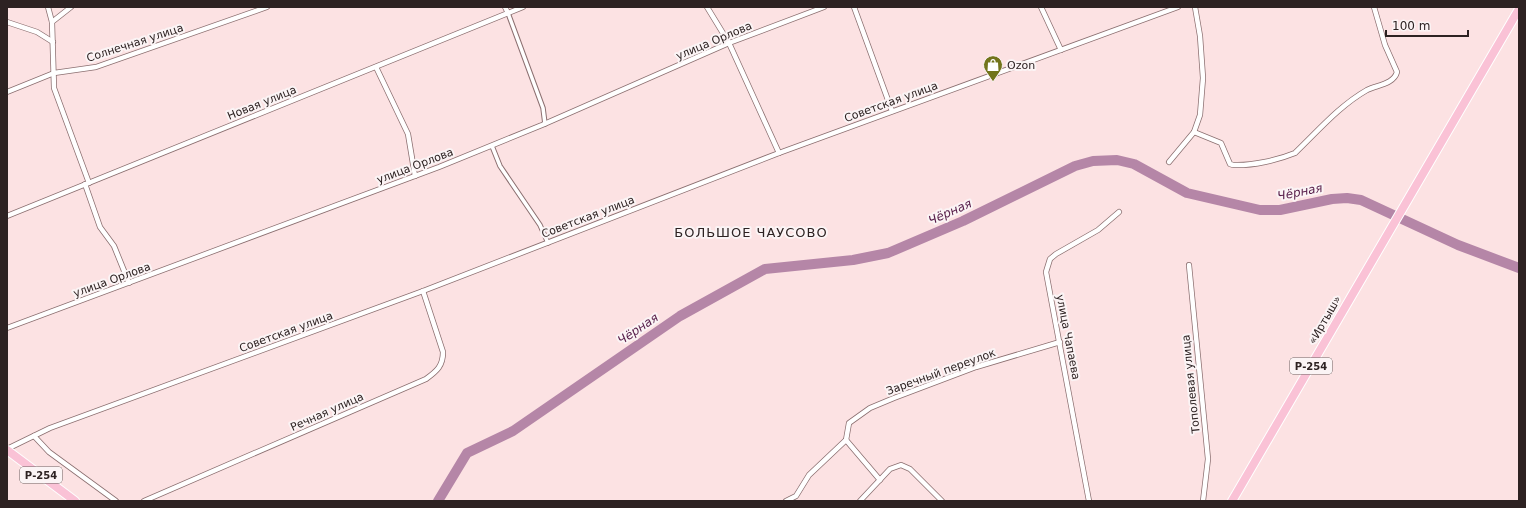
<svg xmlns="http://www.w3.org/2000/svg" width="1526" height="508" font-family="'DejaVu Sans',sans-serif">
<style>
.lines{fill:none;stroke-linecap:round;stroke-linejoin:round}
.river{stroke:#b586a7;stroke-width:10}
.pedestrian-casing{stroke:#8b6f70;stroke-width:5.5}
.minor-casing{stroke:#8b6f70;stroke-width:6}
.trunk-casing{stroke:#fff;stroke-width:10}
.pedestrian{stroke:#fff;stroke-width:3.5}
.minor{stroke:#fff;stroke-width:4.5}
.trunk{stroke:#fac2d6;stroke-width:8}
.labels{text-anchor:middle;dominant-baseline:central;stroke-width:4;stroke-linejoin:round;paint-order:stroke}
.shield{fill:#fbf4f5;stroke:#6b6161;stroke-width:1}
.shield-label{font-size:10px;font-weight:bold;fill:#2d2222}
.street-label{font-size:11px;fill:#2d2222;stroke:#fbf4f5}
.poi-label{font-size:11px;fill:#2d2222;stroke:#fbf4f5;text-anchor:start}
.water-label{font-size:12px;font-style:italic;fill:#541a47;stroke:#fbf4f5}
.quarter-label{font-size:13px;letter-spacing:1px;fill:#2d2222;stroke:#fbf4f5}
</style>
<rect width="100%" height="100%" fill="#fce2e3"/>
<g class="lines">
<path class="river" d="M 438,501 L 467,453 L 513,431 L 680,316 L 765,269 L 853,260 L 888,253 L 963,221 L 1075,166 L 1093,161 L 1117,160 L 1134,164 L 1187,193 L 1260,210 L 1280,210 L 1332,199 L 1347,198 L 1361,200 L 1458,245 L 1519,268"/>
<defs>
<g id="pedestrian">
<path d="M 508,13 L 543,108 L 545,124"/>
<path d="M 492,146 L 500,166 L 540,225 L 548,243"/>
</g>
<g id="minor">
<path d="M 48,7 L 52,22"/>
<path d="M 71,7 L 52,22 L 54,88 L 89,183"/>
<path d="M 505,7 L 508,13"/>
<path d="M 707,7 L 729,43 L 779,153"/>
<path d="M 854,7 L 892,111"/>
<path d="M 1041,7 L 1061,50"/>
<path d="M 7,22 L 37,32 L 53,42"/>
<path d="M 376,67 L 408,134 L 415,176"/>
<path d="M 7,92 L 54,73 L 96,67 L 267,7"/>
<path d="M 1194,132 L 1221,143 L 1230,164 L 1233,165 C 1252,166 1278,160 1295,153 C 1318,131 1339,106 1367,90 C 1377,85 1394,84 1397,72 L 1385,45 L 1374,7"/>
<path d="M 1169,162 L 1194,132 L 1200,115 L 1203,78 L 1200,36 L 1195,7"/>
<path d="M 85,184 L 100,227 L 114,246 L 129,283"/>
<path d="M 7,216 L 523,7"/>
<path d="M 1189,265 L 1208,459 L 1203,501"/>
<path d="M 7,328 L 439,167 L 542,125 L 729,43 L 824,7"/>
<path d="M 34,436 L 49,452 L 116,501"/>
<path d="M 846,440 L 849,423 L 870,408 L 894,398 L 976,367 L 1060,342"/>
<path d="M 846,440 L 880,480"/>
<path d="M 7,449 L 50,428 L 423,291 L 779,153 L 1178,7"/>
<path d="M 144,501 L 426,379 C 437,371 443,366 443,352 L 423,291"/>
<path d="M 786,501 L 796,496 L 809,475 L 846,440"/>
<path d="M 860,501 L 890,469 L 901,465 L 910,469 L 942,501"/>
<path d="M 1089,501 L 1046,272 L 1050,259 L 1056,254 L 1098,230 L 1119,212"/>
</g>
<g id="trunk">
<path d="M 7,450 L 75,501"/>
<path d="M 1232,501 L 1519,9"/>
</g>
</defs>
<use href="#pedestrian" class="pedestrian-casing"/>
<use href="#minor" class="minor-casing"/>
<use href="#trunk" class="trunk-casing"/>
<use href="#pedestrian" class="pedestrian"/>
<use href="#minor" class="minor"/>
<use href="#trunk" class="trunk"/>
</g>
<defs>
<symbol id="shop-pin" viewBox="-11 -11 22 30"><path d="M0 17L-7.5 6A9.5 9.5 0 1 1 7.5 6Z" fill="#72741b" stroke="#fbf4f5"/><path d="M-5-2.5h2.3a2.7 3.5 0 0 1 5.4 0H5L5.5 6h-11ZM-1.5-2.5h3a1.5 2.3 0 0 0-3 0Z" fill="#fff"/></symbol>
</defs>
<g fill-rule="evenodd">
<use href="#shop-pin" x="982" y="54" width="22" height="30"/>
</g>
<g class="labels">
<g class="shield">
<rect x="1290" y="358" width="42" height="16" rx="3"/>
<rect x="20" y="467" width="42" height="16" rx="3"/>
</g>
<g class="shield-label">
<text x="1311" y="366">Р-254</text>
<text x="41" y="475">Р-254</text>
</g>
<g class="street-label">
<text transform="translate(714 41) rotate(-23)">улица Орлова</text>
<text transform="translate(135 43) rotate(-18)">Солнечная улица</text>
<text transform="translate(891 102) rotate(-20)">Советская улица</text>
<text transform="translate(262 103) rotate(-22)">Новая улица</text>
<text transform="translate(415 166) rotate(-21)">улица Орлова</text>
<text transform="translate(588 217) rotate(-21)">Советская улица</text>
<text transform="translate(112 280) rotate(-20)">улица Орлова</text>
<text transform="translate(1325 320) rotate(-60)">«Иртыш»</text>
<text transform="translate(286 332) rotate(-20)">Советская улица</text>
<text transform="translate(1068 337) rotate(79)">улица Чапаева</text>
<text transform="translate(941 372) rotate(-20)">Заречный переулок</text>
<text transform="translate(1191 384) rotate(-96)">Тополевая улица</text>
<text transform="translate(327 412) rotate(-24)">Речная улица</text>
</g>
<g class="poi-label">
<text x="1007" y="65">Ozon</text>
</g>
<g class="water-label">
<text transform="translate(1300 192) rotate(-11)">Чёрная</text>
<text transform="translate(950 212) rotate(-24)">Чёрная</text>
<text transform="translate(638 329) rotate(-34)">Чёрная</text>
</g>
<g class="quarter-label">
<text x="751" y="232">БОЛЬШОЕ ЧАУСОВО</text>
</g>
</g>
<rect width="1526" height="508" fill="none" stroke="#2d2222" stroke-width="16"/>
<path d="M1386 30v6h82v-6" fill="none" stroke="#2d2222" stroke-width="2"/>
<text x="1392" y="30" font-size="12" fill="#2d2222" stroke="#fbf4f5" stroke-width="3" paint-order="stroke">100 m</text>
</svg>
